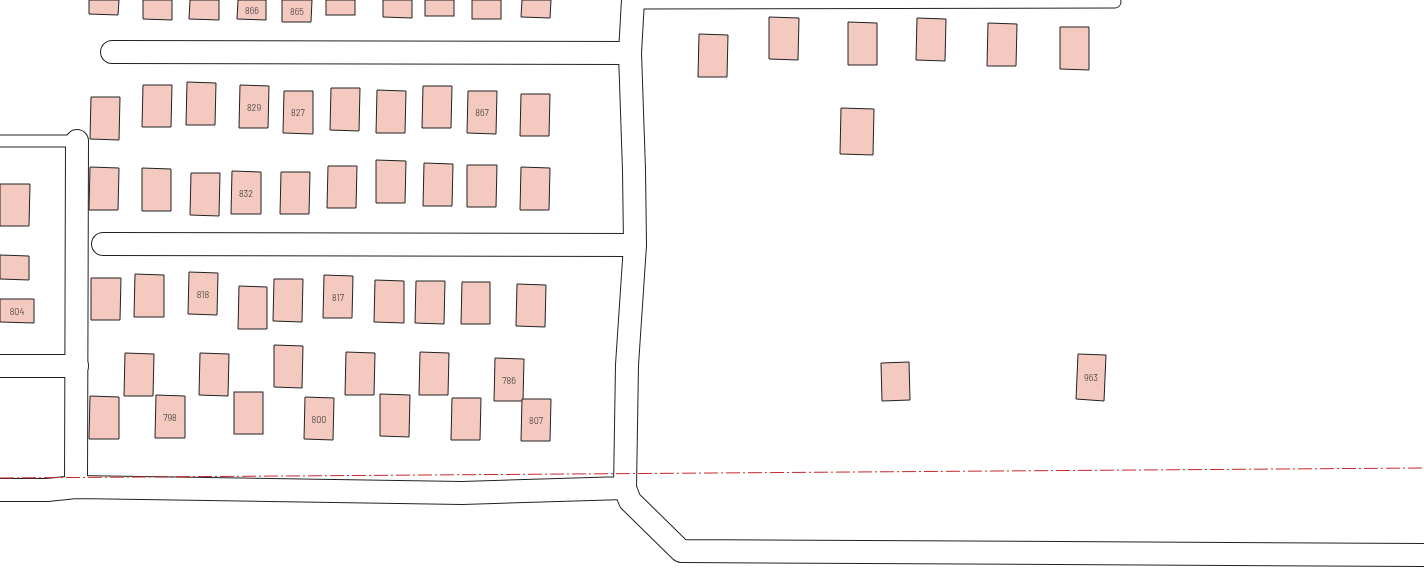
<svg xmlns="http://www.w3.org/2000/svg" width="1424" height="578" font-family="Barlow,sans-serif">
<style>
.building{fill:#f3c9c0;stroke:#222}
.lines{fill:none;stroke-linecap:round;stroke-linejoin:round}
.service-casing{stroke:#222;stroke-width:13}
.minor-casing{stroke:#222;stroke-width:24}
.service{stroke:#fff;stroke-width:11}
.minor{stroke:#fff;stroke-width:22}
.power{stroke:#c62828;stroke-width:1;stroke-dasharray:14 3 2 3;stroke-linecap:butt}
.labels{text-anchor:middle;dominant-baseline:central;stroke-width:3;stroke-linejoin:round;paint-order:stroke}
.number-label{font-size:9px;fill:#564c4a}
</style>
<rect width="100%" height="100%" fill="#fff"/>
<g class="building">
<path d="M 89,0 L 119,0 L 118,15 L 89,14 Z"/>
<path d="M 143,0 L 172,0 L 172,20 L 143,19 Z"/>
<path d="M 190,0 L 219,0 L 219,20 L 189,19 Z"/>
<path d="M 238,0 L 266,0 L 266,20 L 237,19 Z"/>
<path d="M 282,0 L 312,0 L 311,22 L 282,22 Z"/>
<rect x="326" y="0" width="29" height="15"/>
<path d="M 383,0 L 412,0 L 412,18 L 383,17 Z"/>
<rect x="425" y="0" width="29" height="16"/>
<rect x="472" y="0" width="29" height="19"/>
<path d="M 522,0 L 551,0 L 550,18 L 521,17 Z"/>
<path d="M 769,17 L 799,18 L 798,60 L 769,59 Z"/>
<path d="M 917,18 L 946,19 L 945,61 L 916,60 Z"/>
<path d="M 848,22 L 877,23 L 877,65 L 848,65 Z"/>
<path d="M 988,23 L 1017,24 L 1016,66 L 987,66 Z"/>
<path d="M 1060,27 L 1089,27 L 1089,70 L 1060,69 Z"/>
<path d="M 699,34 L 728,35 L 727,77 L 698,77 Z"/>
<path d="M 187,82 L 216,83 L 215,125 L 186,125 Z"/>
<path d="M 143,85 L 172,85 L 171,127 L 142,127 Z"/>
<path d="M 240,85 L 269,86 L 268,128 L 239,128 Z"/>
<path d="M 423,86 L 452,86 L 451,128 L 422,128 Z"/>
<path d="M 331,88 L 360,88 L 359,131 L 330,130 Z"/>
<path d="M 377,90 L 406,91 L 405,133 L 376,133 Z"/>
<path d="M 284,91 L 313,91 L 313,134 L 283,133 Z"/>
<path d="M 468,91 L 497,91 L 496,134 L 467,133 Z"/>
<path d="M 521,94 L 550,94 L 549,136 L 520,136 Z"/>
<path d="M 91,97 L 120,97 L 119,140 L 90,139 Z"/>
<path d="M 841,108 L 874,109 L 873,155 L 840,154 Z"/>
<path d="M 376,160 L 406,161 L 405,203 L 376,203 Z"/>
<path d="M 424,163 L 453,164 L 452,206 L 423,206 Z"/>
<path d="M 467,165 L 497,165 L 496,207 L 467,207 Z"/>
<path d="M 328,166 L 357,166 L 356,208 L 327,208 Z"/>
<path d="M 90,167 L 119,168 L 118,210 L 89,210 Z"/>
<path d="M 521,167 L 550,168 L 549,210 L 520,210 Z"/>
<path d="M 142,168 L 171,169 L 171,211 L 142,211 Z"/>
<path d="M 232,171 L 261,172 L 261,214 L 231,214 Z"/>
<path d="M 281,172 L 310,172 L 309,214 L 280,214 Z"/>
<path d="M 191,173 L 220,173 L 219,216 L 190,215 Z"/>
<path d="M 0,184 L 30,184 L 29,226 L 0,226 Z"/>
<path d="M 0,255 L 29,256 L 29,280 L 0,279 Z"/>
<path d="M 189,272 L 218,273 L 217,315 L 188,314 Z"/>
<path d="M 135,274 L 164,275 L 164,317 L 134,317 Z"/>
<path d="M 324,275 L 353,276 L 352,318 L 323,318 Z"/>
<path d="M 91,278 L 121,278 L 120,320 L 91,320 Z"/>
<path d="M 274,279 L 303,279 L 302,322 L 273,321 Z"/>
<path d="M 375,280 L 404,281 L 404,323 L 374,322 Z"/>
<path d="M 416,281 L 445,281 L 444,324 L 415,323 Z"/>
<path d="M 462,282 L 490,282 L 490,324 L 461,324 Z"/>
<path d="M 517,284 L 546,285 L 545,327 L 516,326 Z"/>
<path d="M 239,286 L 267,287 L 267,329 L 238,329 Z"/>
<path d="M 0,299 L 34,299 L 34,323 L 0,322 Z"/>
<path d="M 274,345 L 303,346 L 302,388 L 274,387 Z"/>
<path d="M 346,352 L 375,353 L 374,395 L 345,395 Z"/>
<path d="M 420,352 L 449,353 L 448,395 L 419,395 Z"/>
<path d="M 125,353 L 154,354 L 153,396 L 124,396 Z"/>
<path d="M 200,353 L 229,354 L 228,396 L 199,395 Z"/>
<path d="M 1078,354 L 1106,355 L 1104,401 L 1076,399 Z"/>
<path d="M 495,358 L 524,359 L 523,401 L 494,401 Z"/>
<path d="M 909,362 L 910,400 L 882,401 L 881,363 Z"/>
<rect x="234" y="392" width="29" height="42"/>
<path d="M 380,394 L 410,395 L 409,437 L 380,436 Z"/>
<path d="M 156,395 L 185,396 L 185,438 L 155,438 Z"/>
<path d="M 90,396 L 119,397 L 119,439 L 89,439 Z"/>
<path d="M 305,397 L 334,398 L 333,440 L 304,439 Z"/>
<path d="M 452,398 L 481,398 L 480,440 L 451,440 Z"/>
<path d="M 522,399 L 551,399 L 550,441 L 521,441 Z"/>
</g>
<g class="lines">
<defs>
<g id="service">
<path d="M 633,3 L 1115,2"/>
<path d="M 0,141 L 77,141"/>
</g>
<g id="minor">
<path d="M 112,52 L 630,53"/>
<path d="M 103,244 L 635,245"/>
<path d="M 0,366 L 77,366"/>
<path d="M 76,487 L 77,141"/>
<path d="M 625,488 L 630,501 L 681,551 L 1424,555"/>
<path d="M 0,490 L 47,490 L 76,487 L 462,493 L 625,488 L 627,365 L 635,245 L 634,170 L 630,53 L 633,0"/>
</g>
</defs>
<use href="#service" class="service-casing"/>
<use href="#minor" class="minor-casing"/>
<use href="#service" class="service"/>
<use href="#minor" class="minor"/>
<path class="power" d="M 0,478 L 1424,468"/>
</g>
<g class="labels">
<g class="number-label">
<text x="252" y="10">866</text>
<text x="297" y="11">865</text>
<text x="254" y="107">829</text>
<text x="298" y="112">827</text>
<text x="482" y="112">867</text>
<text x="246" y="193">832</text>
<text x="203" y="294">818</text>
<text x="338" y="297">817</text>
<text x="17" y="311">804</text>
<text x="1091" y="377">963</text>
<text x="509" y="380">786</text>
<text x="170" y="417">798</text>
<text x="319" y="419">800</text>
<text x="536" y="420">807</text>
</g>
</g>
</svg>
